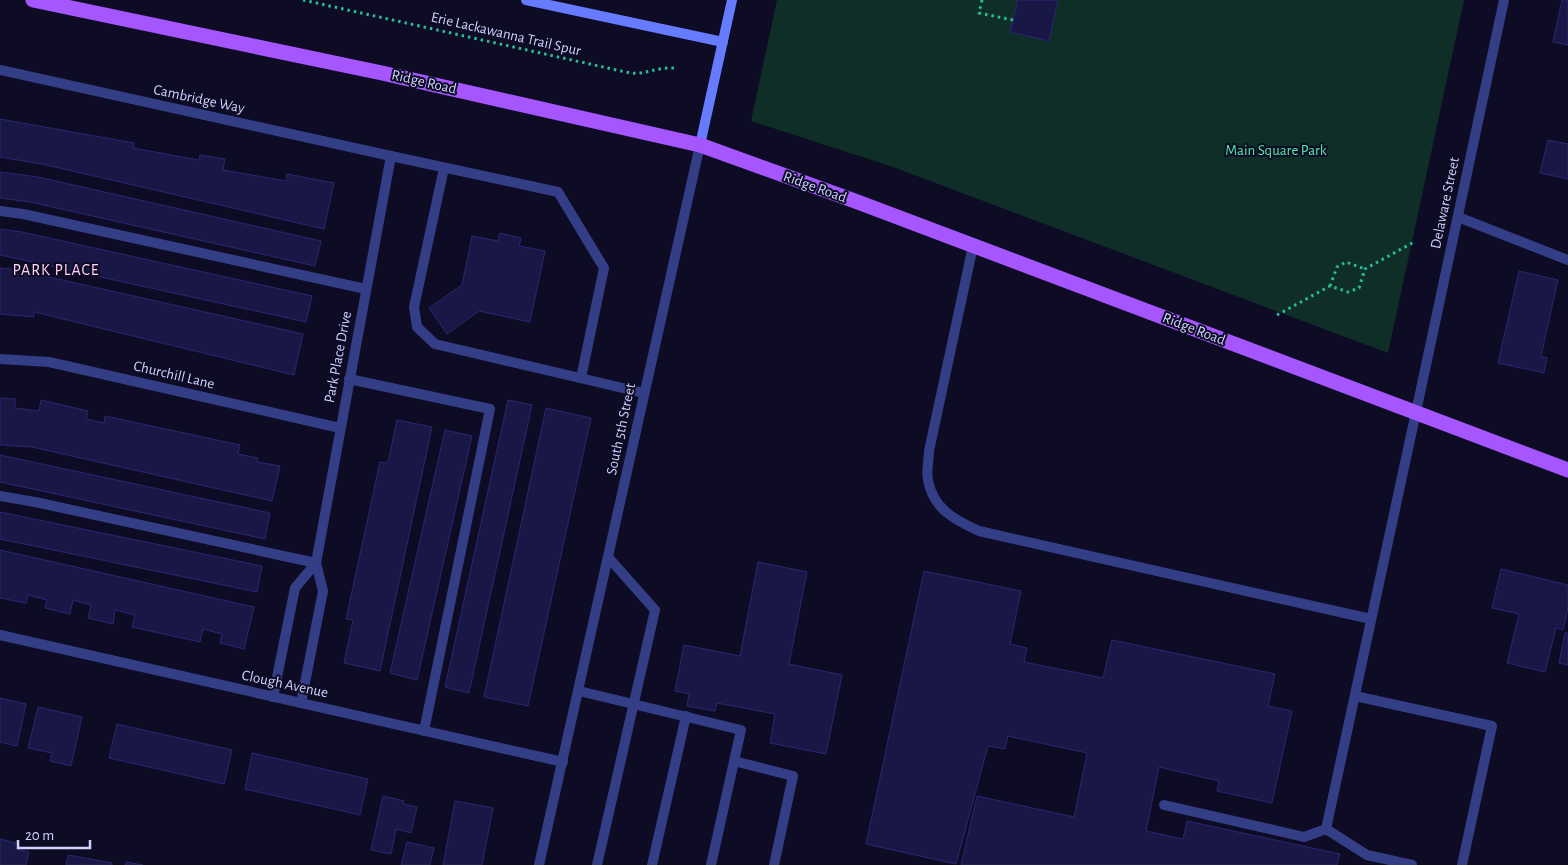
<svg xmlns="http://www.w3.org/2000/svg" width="1568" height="865" font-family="'Alegreya Sans',sans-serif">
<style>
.green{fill:#0f2e28}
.building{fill:#191746;stroke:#2a2774}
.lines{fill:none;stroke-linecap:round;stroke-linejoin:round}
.path{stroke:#25bd9b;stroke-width:3;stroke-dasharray:2.5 4;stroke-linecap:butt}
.lane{stroke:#343e87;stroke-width:10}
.street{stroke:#343e87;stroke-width:10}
.secondary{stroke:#667bff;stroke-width:10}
.primary{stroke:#a556ff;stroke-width:15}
.labels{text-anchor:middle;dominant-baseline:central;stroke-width:4;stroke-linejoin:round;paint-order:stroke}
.street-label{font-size:15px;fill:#cfd2ff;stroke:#0d0c24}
.park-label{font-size:15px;fill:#52e8aa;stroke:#0d0c24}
.neighbourhood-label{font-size:16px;letter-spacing:1px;fill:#ffd1f6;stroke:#0d0c24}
</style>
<rect width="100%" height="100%" fill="#0d0c24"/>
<path class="green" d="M 777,0 L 1464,0 L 1388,353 L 893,167 L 751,121 Z"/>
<g class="building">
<path d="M 1018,0 L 1058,0 L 1049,41 L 1010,32 Z"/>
<path d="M 1562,0 L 1568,0 L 1568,45 L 1553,42 Z"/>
<path d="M 0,119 L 134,143 L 133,148 L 199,160 L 200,155 L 225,159 L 223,170 L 286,181 L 287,174 L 334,183 L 324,229 L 42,164 L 0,157 Z"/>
<path d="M 1548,140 L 1568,144 L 1568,179 L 1540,173 Z"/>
<path d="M 0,172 L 38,177 L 321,241 L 315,266 L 30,202 L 0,198 Z"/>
<path d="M 0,229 L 22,232 L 312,296 L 306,322 L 0,255 Z"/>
<path d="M 500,233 L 521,238 L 519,246 L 545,251 L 530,322 L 479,311 L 447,334 L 429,308 L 462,285 L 472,236 L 498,241 Z"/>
<path d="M 0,268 L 12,269 L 12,274 L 40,275 L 303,334 L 294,375 L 34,312 L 34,317 L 0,314 Z"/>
<path d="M 1519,271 L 1558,280 L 1541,356 L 1547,358 L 1544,373 L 1498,363 Z"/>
<path d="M 0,398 L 15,399 L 15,408 L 39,411 L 41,400 L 88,411 L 86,419 L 104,423 L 105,416 L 240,445 L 238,454 L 258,458 L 257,462 L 280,466 L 272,501 L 32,447 L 0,445 Z"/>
<path d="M 508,400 L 532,405 L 469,693 L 445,687 Z"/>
<path d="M 546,408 L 591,418 L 528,706 L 484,697 Z"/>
<path d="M 397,420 L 432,427 L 380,671 L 344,663 L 353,620 L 346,619 L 380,462 L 388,463 Z"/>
<path d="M 445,430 L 472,436 L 417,680 L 390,673 Z"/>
<path d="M 0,455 L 270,513 L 265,539 L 0,482 Z"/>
<path d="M 0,512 L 262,566 L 257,592 L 0,539 Z"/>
<path d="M 0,550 L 254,607 L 244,649 L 220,643 L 222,634 L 203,629 L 200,642 L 132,627 L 135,615 L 115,610 L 113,624 L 88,618 L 91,605 L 73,600 L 70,614 L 45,608 L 47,600 L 28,595 L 26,603 L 0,598 Z"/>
<path d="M 758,562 L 807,572 L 789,664 L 842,675 L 826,754 L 770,743 L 775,714 L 717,703 L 715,711 L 687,706 L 689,694 L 675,691 L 684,645 L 740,656 Z"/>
<path d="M 1501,569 L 1568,585 L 1568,608 L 1563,630 L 1556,628 L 1545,672 L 1507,663 L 1519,614 L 1492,608 Z"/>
<path d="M 924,571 L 1021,591 L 1010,644 L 1027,648 L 1024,662 L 1103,678 L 1112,640 L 1275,674 L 1268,706 L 1292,711 L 1272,803 L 1217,791 L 1219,781 L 1159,767 L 1146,831 L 1183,839 L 1187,821 L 1340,854 L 1337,865 L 961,865 L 977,796 L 1074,817 L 1087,753 L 1008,736 L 1005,749 L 988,746 L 956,864 L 866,844 Z"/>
<path d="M 1565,633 L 1568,633 L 1568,665 L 1559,663 Z"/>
<path d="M 0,698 L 26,704 L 17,746 L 0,742 Z"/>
<path d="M 38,707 L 82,717 L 71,766 L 50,761 L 52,753 L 28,748 Z"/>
<path d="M 117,724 L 232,750 L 224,784 L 109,758 Z"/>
<path d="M 252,753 L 368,779 L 360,815 L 245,789 Z"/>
<path d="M 383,796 L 404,801 L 403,804 L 417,807 L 411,833 L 396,829 L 391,854 L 371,850 Z"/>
<path d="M 455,801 L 493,808 L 482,865 L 443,865 Z"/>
<path d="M 0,839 L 16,843 L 14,849 L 29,852 L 26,865 L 0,865 Z"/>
<path d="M 407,842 L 434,848 L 430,865 L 401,865 Z"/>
<path d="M 68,855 L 112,863 L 112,865 L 66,865 Z"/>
<path d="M 126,862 L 143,865 L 125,865 Z"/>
</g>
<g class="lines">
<g class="path">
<path d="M 303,0 L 630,73 C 646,75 655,67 674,68"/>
<path d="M 982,0 L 979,13 L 1013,20"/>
<path d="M 1330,286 L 1337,267 L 1346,262 L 1365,269"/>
<path d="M 1277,315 L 1330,286 L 1348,292 L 1359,288 L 1365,269 L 1414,242"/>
</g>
<g class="lane">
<path d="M 391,156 L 558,192 L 604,268 L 581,378"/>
<path d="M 444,168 L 414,307 L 417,327 L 435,344 L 644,393"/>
<path d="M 0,211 L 23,214 L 366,289"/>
<path d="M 1458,217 L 1568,260"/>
<path d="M 973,246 L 929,451 C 929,460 926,471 928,480 C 933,509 955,520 979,531 L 1371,619"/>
<path d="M 349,379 L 490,409 L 424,731"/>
<path d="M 0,496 L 35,502 L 316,563"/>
<path d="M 579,691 L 741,730 L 711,865"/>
<path d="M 1355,696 L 1492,726 L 1462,865"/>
<path d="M 734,761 L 793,776 L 774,865"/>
<path d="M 1164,805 L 1304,837 L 1326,829"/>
<path d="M 597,865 L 655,610 L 608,557"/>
<path d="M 652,865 L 686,716"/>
<path d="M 1412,865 L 1367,855 L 1326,829 L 1416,412"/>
</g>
<g class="street">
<path d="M 0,70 L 391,156 L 316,563 L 323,591 L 301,703"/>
<path d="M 0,359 L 49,362 L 340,428"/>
<path d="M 1416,412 L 1504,0"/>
<path d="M 0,635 L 563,762"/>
<path d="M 273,697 L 295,588 L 316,563"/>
<path d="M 539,865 L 700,145"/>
</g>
<g class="secondary">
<path d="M 526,0 L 723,42"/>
<path d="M 700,145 L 732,0"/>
</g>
<path class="primary" d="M 33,0 L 382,73 L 700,145 L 855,201 L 1568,470"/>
</g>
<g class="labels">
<g class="street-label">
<text transform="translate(506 34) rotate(13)">Erie Lackawanna Trail Spur</text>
<text transform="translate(424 82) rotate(13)">Ridge Road</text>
<text transform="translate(199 99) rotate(12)">Cambridge Way</text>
<text transform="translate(815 187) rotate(20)">Ridge Road</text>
<text transform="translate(1445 203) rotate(-78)">Delaware Street</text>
<text transform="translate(1194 329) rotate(21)">Ridge Road</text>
<text transform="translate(338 357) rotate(-79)">Park Place Drive</text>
<text transform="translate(174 375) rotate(13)">Churchill Lane</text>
<text transform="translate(621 429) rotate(-78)">South 5th Street</text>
<text transform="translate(285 684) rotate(12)">Clough Avenue</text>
</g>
<g class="park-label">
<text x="1276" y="150">Main Square Park</text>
</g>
<g class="neighbourhood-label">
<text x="56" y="270">PARK PLACE</text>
</g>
</g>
<path d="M18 840v8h72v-8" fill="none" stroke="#cfd2ff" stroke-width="2.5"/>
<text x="25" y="840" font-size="15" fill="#cfd2ff" stroke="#0d0c24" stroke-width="4" paint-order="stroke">20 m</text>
</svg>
